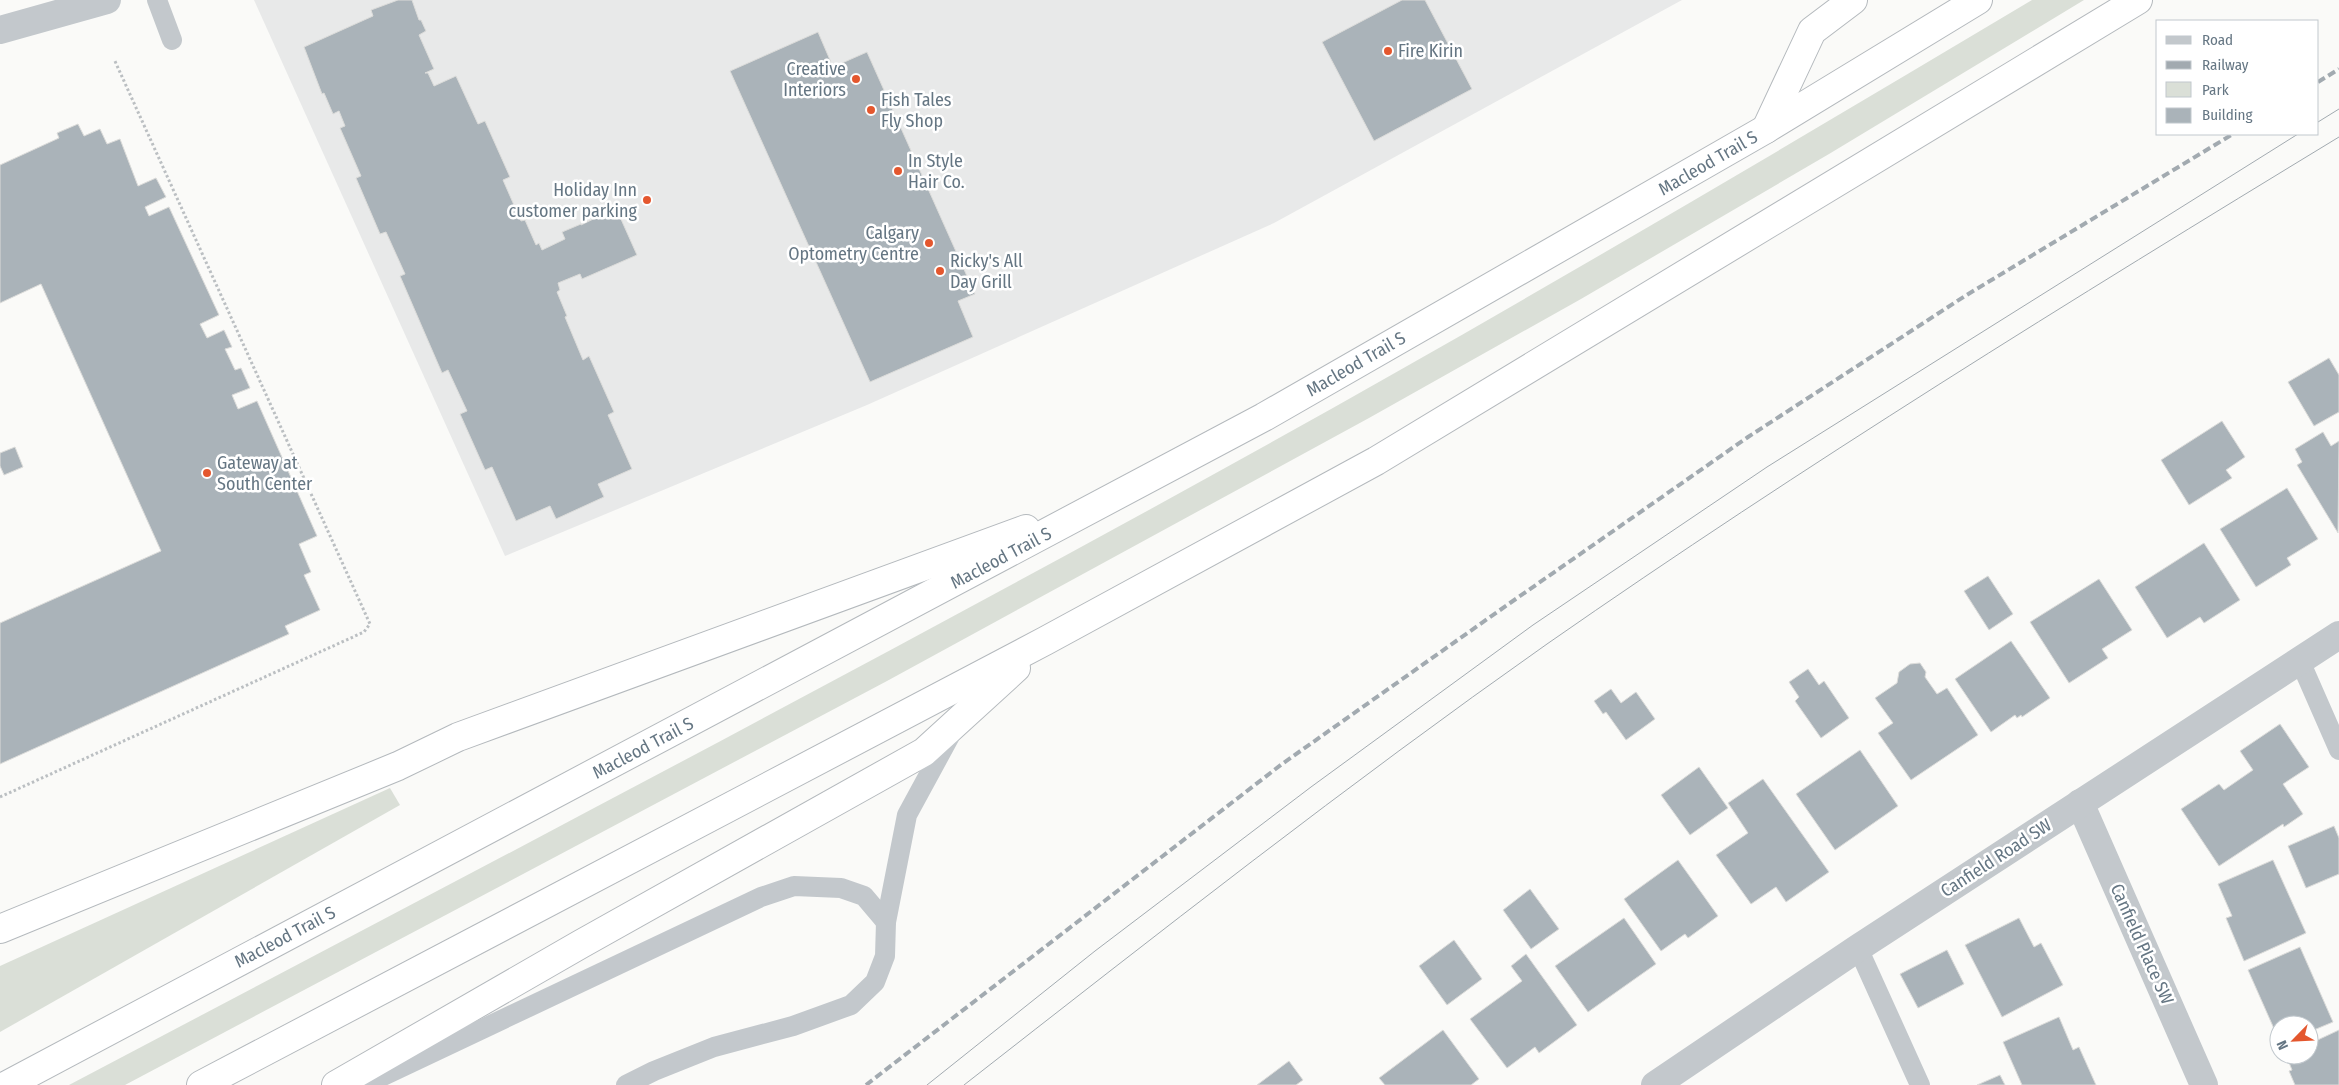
<svg xmlns="http://www.w3.org/2000/svg" width="2339" height="1085" font-family="'Fira Sans Condensed',sans-serif">
<style>
.built{fill:#e8e9e9}
.green{fill:#dadfd7}
.building{fill:#aab3b9;stroke:#dcdcda}
.lines{fill:none;stroke-linecap:round;stroke-linejoin:round}
.highway-casing{stroke:#b4b9bd;stroke-width:30}
.path{stroke:#bbbfc2;stroke-width:3;stroke-dasharray:2.5 2.5;stroke-linecap:butt}
.lane{stroke:#c3c8cc;stroke-width:20}
.street{stroke:#c3c8cc;stroke-width:28}
.highway{stroke:#fff;stroke-width:28}
.tram{stroke:#a2aab0;stroke-width:1}
.rail{stroke:#a2aab0;stroke-width:4;stroke-dasharray:8 4;stroke-linecap:butt}
.poi-dot{fill:#e4572e;stroke:#fff;stroke-width:2}
.labels{text-anchor:middle;dominant-baseline:central;stroke-width:5;stroke-linejoin:round;paint-order:stroke}
.poi-label{font-size:18px;fill:#657683;stroke:#fff;text-anchor:start}
.street-label{font-size:18px;fill:#657683;stroke:#fff}
</style>
<rect width="100%" height="100%" fill="#fafaf8"/>
<path class="built" d="M 254,0 L 1682,0 L 1274,223 L 867,405 L 505,556 Z"/>
<g class="green">
<path d="M 2032,0 L 2084,0 L 1829,154 L 1581,299 L 1369,418 L 887,681 L 125,1085 L 69,1085 C 418,901 768,718 1114,529 C 1425,360 1729,181 2032,0 Z"/>
<path d="M 390,788 L 400,805 L 0,1032 L 0,966 Z"/>
</g>
<g class="building">
<path d="M 398,0 L 412,0 L 419,20 L 421,20 L 426,31 L 419,35 L 434,69 L 425,73 L 428,73 L 434,86 L 456,76 L 478,124 L 485,121 L 510,177 L 503,180 L 521,221 L 525,220 L 536,245 L 539,243 L 542,250 L 565,239 L 562,232 L 581,224 L 581,225 L 616,208 L 637,255 L 582,279 L 580,274 L 558,283 L 560,290 L 557,292 L 567,316 L 565,317 L 583,360 L 589,356 L 614,412 L 608,415 L 632,469 L 598,484 L 604,497 L 556,519 L 550,506 L 516,521 L 492,467 L 485,470 L 460,414 L 467,411 L 448,370 L 442,373 L 400,276 L 405,274 L 386,232 L 380,234 L 356,178 L 361,176 L 340,128 L 345,126 L 339,111 L 333,114 L 324,93 L 322,94 L 304,47 L 373,16 L 371,10 Z"/>
<path d="M 1402,0 L 1425,0 L 1472,89 L 1374,141 L 1322,42 Z"/>
<path d="M 818,32 L 833,67 L 867,52 L 975,294 L 958,301 L 973,337 L 870,382 L 730,71 Z"/>
<path d="M 78,124 L 84,136 L 100,129 L 107,144 L 120,139 L 138,186 L 156,178 L 166,197 L 145,207 L 149,216 L 169,207 L 219,315 L 200,324 L 207,338 L 224,330 L 232,347 L 225,349 L 235,370 L 241,368 L 250,388 L 232,395 L 238,409 L 257,401 L 317,536 L 299,544 L 311,572 L 304,575 L 320,610 L 285,626 L 289,634 L 0,764 L 0,623 L 161,551 L 41,284 L 0,303 L 0,165 L 59,138 L 57,133 Z"/>
<path d="M 2329,358 L 2339,375 L 2339,412 L 2314,426 L 2288,382 Z"/>
<path d="M 2222,421 L 2245,457 L 2226,470 L 2232,478 L 2189,505 L 2161,460 Z"/>
<path d="M 2323,432 L 2331,446 L 2339,441 L 2338,533 L 2297,465 L 2302,462 L 2295,449 Z"/>
<path d="M 15,447 L 23,467 L 4,475 L 0,466 L 0,453 Z"/>
<path d="M 2287,488 L 2318,539 L 2287,558 L 2291,565 L 2256,587 L 2220,529 Z"/>
<path d="M 2204,543 L 2240,600 L 2204,623 L 2200,617 L 2167,638 L 2135,587 Z"/>
<path d="M 1988,576 L 2013,614 L 1989,630 L 1964,591 Z"/>
<path d="M 2099,579 L 2132,630 L 2102,649 L 2108,658 L 2069,683 L 2030,622 Z"/>
<path d="M 2011,641 L 2050,698 L 2022,717 L 2021,715 L 2017,718 L 2015,715 L 1991,732 L 1955,679 Z"/>
<path d="M 1920,663 L 1926,672 L 1925,677 L 1937,694 L 1947,688 L 1978,735 L 1911,780 L 1878,733 L 1893,723 L 1875,698 L 1897,683 L 1899,672 L 1910,664 Z"/>
<path d="M 1808,669 L 1819,685 L 1824,681 L 1849,718 L 1821,738 L 1795,701 L 1799,697 L 1789,682 Z"/>
<path d="M 1611,689 L 1621,703 L 1636,692 L 1655,719 L 1626,740 L 1606,712 L 1603,714 L 1594,701 Z"/>
<path d="M 2280,724 L 2309,767 L 2283,784 L 2303,814 L 2284,827 L 2283,824 L 2219,866 L 2181,809 L 2219,784 L 2224,790 L 2253,770 L 2240,751 Z"/>
<path d="M 1860,750 L 1898,806 L 1835,850 L 1796,794 Z"/>
<path d="M 1699,767 L 1728,808 L 1690,835 L 1661,795 Z"/>
<path d="M 1763,779 L 1829,872 L 1786,902 L 1776,887 L 1751,904 L 1716,855 L 1748,833 L 1728,803 Z"/>
<path d="M 2334,826 L 2339,838 L 2339,874 L 2306,888 L 2288,846 Z"/>
<path d="M 1678,860 L 1718,916 L 1688,938 L 1685,934 L 1661,951 L 1624,899 Z"/>
<path d="M 2273,860 L 2306,933 L 2244,961 L 2226,918 L 2232,916 L 2218,884 Z"/>
<path d="M 1530,889 L 1559,929 L 1531,949 L 1503,910 Z"/>
<path d="M 1624,918 L 1656,964 L 1588,1012 L 1555,966 Z"/>
<path d="M 2019,918 L 2034,947 L 2041,943 L 2063,985 L 2002,1017 L 1965,945 Z"/>
<path d="M 1454,940 L 1482,979 L 1447,1005 L 1419,966 Z"/>
<path d="M 2300,947 L 2333,1022 L 2309,1032 L 2309,1025 L 2279,1025 L 2279,1040 L 2248,970 Z"/>
<path d="M 1947,950 L 1964,984 L 1918,1008 L 1900,974 Z"/>
<path d="M 1526,954 L 1577,1025 L 1539,1053 L 1535,1047 L 1507,1068 L 1470,1019 L 1522,981 L 1511,966 Z"/>
<path d="M 2059,1017 L 2073,1050 L 2079,1047 L 2096,1085 L 2022,1085 L 2003,1042 Z"/>
<path d="M 1443,1030 L 1479,1079 L 1471,1085 L 1385,1085 L 1379,1078 Z"/>
<path d="M 2339,1030 L 2339,1085 L 2295,1085 L 2289,1071 L 2292,1070 L 2286,1055 L 2309,1055 L 2309,1044 Z"/>
<path d="M 1289,1061 L 1303,1080 L 1296,1085 L 1257,1085 Z"/>
<path d="M 2000,1075 L 2005,1085 L 1977,1085 Z"/>
</g>
<g class="lines">
<defs>
<g id="highway">
<path d="M 1766,129 L 1812,31 L 1853,0"/>
<path d="M 0,929 L 398,766 L 458,737 L 1026,529"/>
<path d="M 7,1085 L 1264,417 L 1766,129 L 1978,0"/>
<path d="M 201,1085 L 1045,641 L 1376,461 L 2138,0"/>
<path d="M 336,1085 L 581,944 L 924,752 L 1016,668"/>
</g>
</defs>
<use href="#highway" class="highway-casing"/>
<path class="path" d="M 0,797 L 364,632 L 370,624 L 114,59"/>
<g class="lane">
<path d="M 157,0 L 172,40"/>
<path d="M 2300,661 L 2339,750"/>
<path d="M 1858,948 L 1920,1085"/>
<path d="M 364,1085 L 761,897 L 794,886 L 841,888 L 864,896 L 886,922"/>
<path d="M 626,1085 L 654,1071 L 714,1047 L 793,1026 L 851,1005 L 875,982 L 885,956 L 886,922 L 907,815 L 951,734"/>
</g>
<g class="street">
<path d="M 0,30 L 107,0"/>
<path d="M 2080,803 L 2204,1085"/>
<path d="M 1655,1085 L 1858,948 L 2339,635"/>
</g>
<use href="#highway" class="highway"/>
<g class="tram">
<path d="M 2318,122 L 2339,109"/>
<path d="M 927,1085 L 1095,951 L 1311,787 L 1533,625 L 1767,467 L 2298,134"/>
<path d="M 964,1085 C 1156,935 1348,784 1547,644 C 1804,465 2071,300 2339,137"/>
</g>
<g class="rail">
<path d="M 2318,82 L 2339,69"/>
<path d="M 866,1085 L 1282,764 L 1510,603 L 1748,437 L 1965,296 L 2233,134"/>
</g>
</g>
<g class="poi-dot">
<circle cx="1388" cy="51" r="5"/>
<circle cx="856" cy="79" r="5"/>
<circle cx="871" cy="110" r="5"/>
<circle cx="898" cy="171" r="5"/>
<circle cx="647" cy="200" r="5"/>
<circle cx="929" cy="243" r="5"/>
<circle cx="940" cy="271" r="5"/>
<circle cx="207" cy="473" r="5"/>
</g>
<g class="labels">
<g class="poi-label">
<text x="1398" y="51">Fire Kirin</text>
<text x="846" y="69" text-anchor="end">Creative<tspan x="846" dy="21">Interiors</tspan></text>
<text x="881" y="100">Fish Tales<tspan x="881" dy="21">Fly Shop</tspan></text>
<text x="908" y="161">In Style<tspan x="908" dy="21">Hair Co.</tspan></text>
<text x="637" y="190" text-anchor="end">Holiday Inn<tspan x="637" dy="21">customer parking</tspan></text>
<text x="919" y="233" text-anchor="end">Calgary<tspan x="919" dy="21">Optometry Centre</tspan></text>
<text x="950" y="261">Ricky's All<tspan x="950" dy="21">Day Grill</tspan></text>
<text x="217" y="463">Gateway at<tspan x="217" dy="21">South Center</tspan></text>
</g>
<g class="street-label">
<text transform="translate(1708 163) rotate(-30)">Macleod Trail S</text>
<text transform="translate(1356 364) rotate(-30)">Macleod Trail S</text>
<text transform="translate(1001 558) rotate(-28)">Macleod Trail S</text>
<text transform="translate(643 748) rotate(-28)">Macleod Trail S</text>
<text transform="translate(1996 858) rotate(-33)">Canfield Road SW</text>
<text transform="translate(285 937) rotate(-28)">Macleod Trail S</text>
<text transform="translate(2142 944) rotate(66)">Canfield Place SW</text>
</g>
</g>
<rect x="2156" y="20" width="162" height="115" fill="#ffffff" stroke="#c1c8cd"/>
<rect x="2166" y="36" width="25" height="8" fill="#c3c8cc" stroke="#c1c8cd"/>
<text x="2202" y="45" font-size="15" fill="#657683">Road</text>
<rect x="2166" y="61" width="25" height="8" fill="#a2aab0" stroke="#c1c8cd"/>
<text x="2202" y="70" font-size="15" fill="#657683">Railway</text>
<rect x="2166" y="82" width="25" height="15" fill="#dadfd7" stroke="#c1c8cd"/>
<text x="2202" y="95" font-size="15" fill="#657683">Park</text>
<rect x="2166" y="108" width="25" height="15" fill="#aab3b9" stroke="#c1c8cd"/>
<text x="2202" y="120" font-size="15" fill="#657683">Building</text>
<g transform="translate(2294 1040) rotate(246)"><circle r="24" fill="#ffffff" stroke="#c1c8cd"/>
<path d="M0-4L9 19L0 12L-9 19Z" fill="#e4572e"/>
<text y="-8" font-size="14" font-weight="bold" text-anchor="middle" fill="#657683">N</text>
</g>
</svg>
